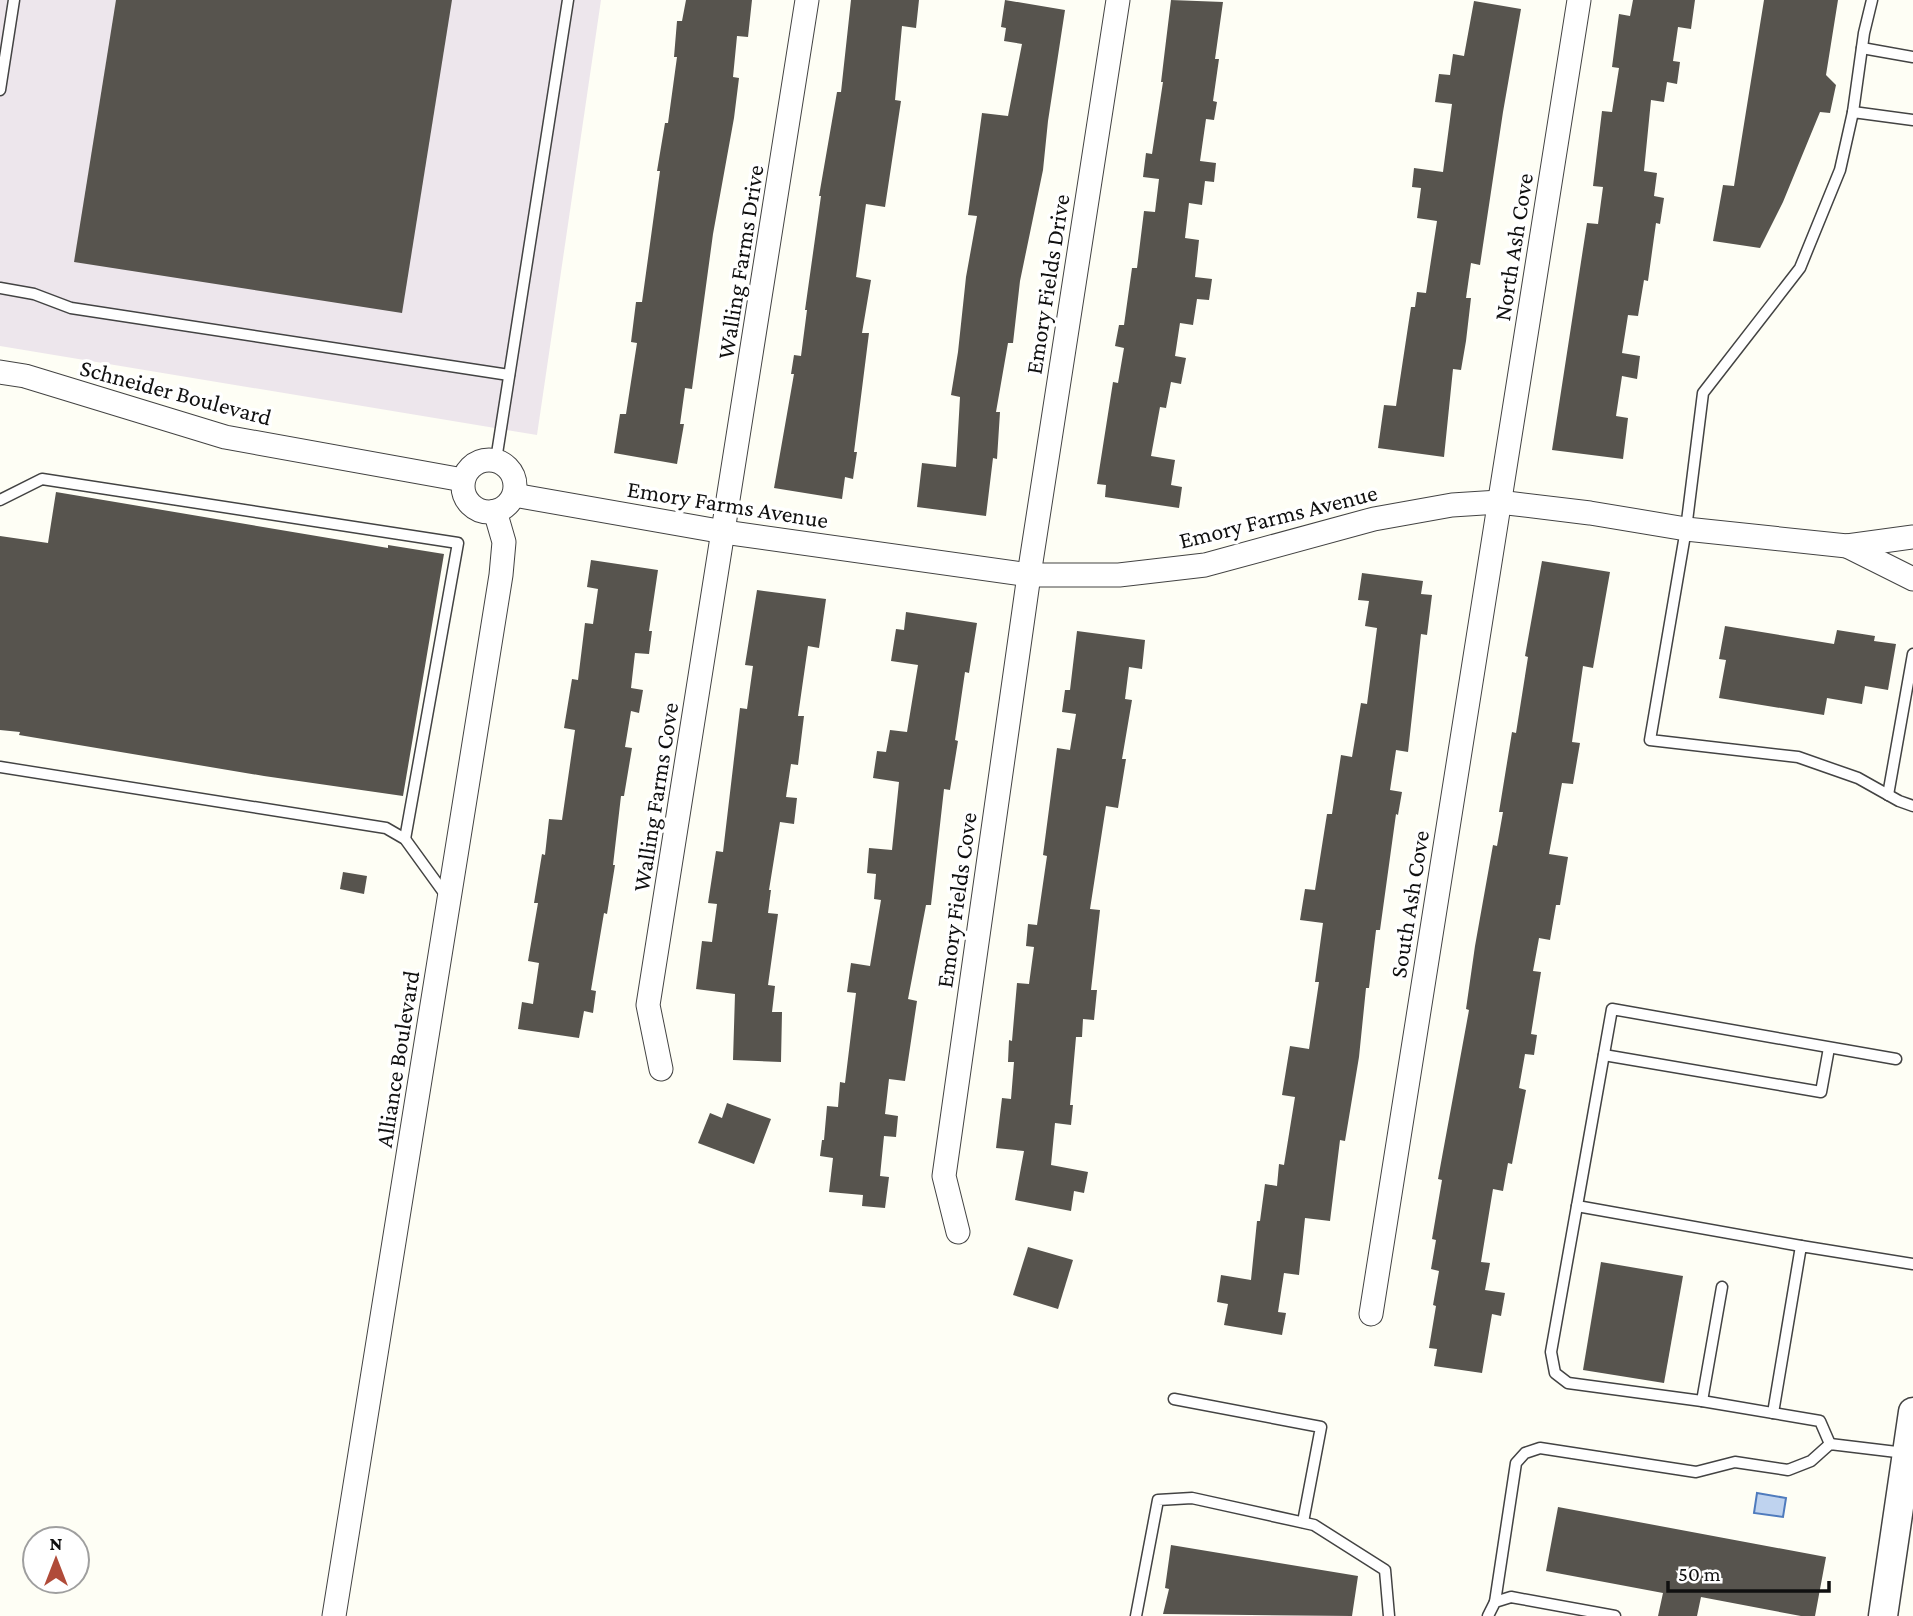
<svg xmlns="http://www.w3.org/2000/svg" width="1913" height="1616" font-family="'Crimson Pro',serif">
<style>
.industrial{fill:#ede6ec}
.water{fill:#bfd3ef;stroke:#4f7bbd;stroke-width:2}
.building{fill:#57544e}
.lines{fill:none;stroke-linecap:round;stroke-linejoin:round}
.service-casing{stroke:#434343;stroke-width:13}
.minor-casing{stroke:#434343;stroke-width:25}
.tertiary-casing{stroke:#434343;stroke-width:31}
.service{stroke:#fff;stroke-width:10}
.minor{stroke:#fff;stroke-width:23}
.tertiary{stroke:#fff;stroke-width:28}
.labels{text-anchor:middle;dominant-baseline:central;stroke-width:7;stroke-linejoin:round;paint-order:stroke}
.street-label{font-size:24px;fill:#101010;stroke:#fff}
</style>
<rect width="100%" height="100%" fill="#fefef5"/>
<path class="industrial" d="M 0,0 L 601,0 L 537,435 L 0,346 Z"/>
<path class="water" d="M 1757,1493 L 1786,1498 L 1783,1517 L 1754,1513 Z"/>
<g class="building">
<path d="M 116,0 L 452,0 L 402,313 L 74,262 Z"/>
<path d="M 686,0 L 752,0 L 748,37 L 737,36 L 733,77 L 739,78 L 734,118 L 713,234 L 692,389 L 685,388 L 680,424 L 684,424 L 677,464 L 614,453 L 620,414 L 626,414 L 637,343 L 631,342 L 636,302 L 642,302 L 660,171 L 657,171 L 665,123 L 668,123 L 677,57 L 674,57 L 677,21 L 682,21 Z"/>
<path d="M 851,0 L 919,0 L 916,28 L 902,26 L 895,100 L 901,101 L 885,207 L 866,204 L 856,277 L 871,280 L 862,333 L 869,333 L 854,452 L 857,452 L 853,479 L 845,477 L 842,499 L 774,488 L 794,374 L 791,374 L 794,355 L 801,356 L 807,310 L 805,310 L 821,196 L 819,196 L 837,92 L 841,92 Z"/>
<path d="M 1005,0 L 1065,10 L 1048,121 L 1043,170 L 1020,281 L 1013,343 L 1008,343 L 996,412 L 1000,412 L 997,459 L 993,458 L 986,516 L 917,507 L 922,463 L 956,467 L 960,397 L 951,395 L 958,352 L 966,277 L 977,216 L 968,215 L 982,113 L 1008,116 L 1022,44 L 1004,41 L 1006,28 L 1001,27 Z"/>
<path d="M 1171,0 L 1223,2 L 1215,59 L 1219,59 L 1213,101 L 1217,102 L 1214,120 L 1206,119 L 1200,161 L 1216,163 L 1214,182 L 1205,181 L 1202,205 L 1189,203 L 1185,238 L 1199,240 L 1195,277 L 1212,279 L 1209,300 L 1197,299 L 1193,325 L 1180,323 L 1175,356 L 1186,358 L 1181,384 L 1171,382 L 1166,408 L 1160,407 L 1151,456 L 1175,460 L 1171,485 L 1182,487 L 1179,508 L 1105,497 L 1106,485 L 1097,484 L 1113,382 L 1118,383 L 1124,348 L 1115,346 L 1119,325 L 1124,325 L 1132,268 L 1137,268 L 1144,211 L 1155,212 L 1159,179 L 1143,177 L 1146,153 L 1152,154 L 1163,82 L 1161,82 Z"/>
<path d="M 1633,0 L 1695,0 L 1691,29 L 1678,27 L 1673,61 L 1680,62 L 1677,84 L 1667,82 L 1664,102 L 1651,100 L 1644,171 L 1657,173 L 1654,196 L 1664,198 L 1660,224 L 1656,223 L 1648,281 L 1644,280 L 1638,316 L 1628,315 L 1622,353 L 1640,356 L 1637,379 L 1622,376 L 1616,416 L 1628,418 L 1623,459 L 1552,450 L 1587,223 L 1598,224 L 1603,187 L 1593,186 L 1602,111 L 1612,112 L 1619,68 L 1612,67 L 1619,14 L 1630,16 Z"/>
<path d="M 1764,0 L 1838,0 L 1826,75 L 1836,85 L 1830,113 L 1820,112 L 1783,202 L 1760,248 L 1713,241 L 1723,185 L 1734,186 Z"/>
<path d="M 1474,1 L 1521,9 L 1503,112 L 1480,265 L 1471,263 L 1466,298 L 1471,298 L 1466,341 L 1461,370 L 1453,369 L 1444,457 L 1378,448 L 1384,405 L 1396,406 L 1411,307 L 1415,307 L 1417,292 L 1426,293 L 1437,221 L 1417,218 L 1421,188 L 1412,187 L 1414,168 L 1443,172 L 1452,104 L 1435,102 L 1439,74 L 1450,75 L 1453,54 L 1464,56 Z"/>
<path d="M 56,492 L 388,548 L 388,545 L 444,554 L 403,796 L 264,776 L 19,735 L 20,732 L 0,730 L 0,536 L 48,543 Z"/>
<path d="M 591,560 L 658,570 L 649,631 L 652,631 L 649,654 L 635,653 L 631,688 L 643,690 L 639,713 L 631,711 L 625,747 L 632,748 L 624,796 L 621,796 L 613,865 L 615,865 L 607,914 L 604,913 L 591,990 L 596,991 L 593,1013 L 584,1011 L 579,1038 L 518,1029 L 522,1002 L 533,1004 L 539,963 L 528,961 L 538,903 L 534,903 L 542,854 L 545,855 L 549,819 L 562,820 L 575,730 L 564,728 L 572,679 L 578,680 L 585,623 L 593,624 L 598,589 L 587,587 Z"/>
<path d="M 1542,561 L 1610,572 L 1593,668 L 1583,666 L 1572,742 L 1580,743 L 1573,784 L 1562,783 L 1549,854 L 1568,857 L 1560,905 L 1556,905 L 1550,940 L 1539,938 L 1533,971 L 1541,972 L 1531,1034 L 1537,1035 L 1534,1055 L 1525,1054 L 1519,1088 L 1526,1090 L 1512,1164 L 1508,1163 L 1503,1191 L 1493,1189 L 1481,1262 L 1490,1263 L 1485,1290 L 1505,1293 L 1501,1316 L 1492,1314 L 1482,1373 L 1434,1366 L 1437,1349 L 1429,1348 L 1436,1306 L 1433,1305 L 1439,1271 L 1431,1269 L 1436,1240 L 1432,1239 L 1442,1180 L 1438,1179 L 1469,1010 L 1466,1009 L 1475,946 L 1493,845 L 1497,846 L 1503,812 L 1499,812 L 1512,732 L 1516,733 L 1528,657 L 1525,656 Z"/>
<path d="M 1362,573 L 1423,581 L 1421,594 L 1432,595 L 1427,635 L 1421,634 L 1408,752 L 1396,750 L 1390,790 L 1402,792 L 1398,815 L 1396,814 L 1380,930 L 1376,930 L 1369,988 L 1366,988 L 1359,1057 L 1345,1141 L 1340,1140 L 1330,1221 L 1305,1218 L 1299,1275 L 1284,1273 L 1278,1312 L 1286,1313 L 1282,1335 L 1224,1325 L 1228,1304 L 1217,1302 L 1221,1275 L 1251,1280 L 1257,1221 L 1260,1221 L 1265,1184 L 1277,1186 L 1279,1164 L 1284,1165 L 1295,1097 L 1282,1095 L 1290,1046 L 1309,1049 L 1319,982 L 1315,982 L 1323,923 L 1300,920 L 1305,889 L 1315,890 L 1327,814 L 1332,814 L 1341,755 L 1352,757 L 1361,703 L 1367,704 L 1377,628 L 1365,626 L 1369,601 L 1358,600 Z"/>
<path d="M 757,590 L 826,599 L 819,648 L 808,646 L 798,716 L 804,716 L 798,765 L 791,764 L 786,797 L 797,798 L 794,824 L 780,822 L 769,890 L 771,890 L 768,913 L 778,914 L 768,985 L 775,986 L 772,1012 L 782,1012 L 781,1062 L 733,1060 L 735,994 L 696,989 L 702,941 L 712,942 L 717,904 L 708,903 L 716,851 L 723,852 L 740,708 L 747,709 L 753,666 L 745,665 Z"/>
<path d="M 906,612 L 977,623 L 969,673 L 965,672 L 955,740 L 958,741 L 950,790 L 944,789 L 931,905 L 926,905 L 908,999 L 917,1001 L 905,1081 L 889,1079 L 885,1114 L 898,1116 L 896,1137 L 884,1136 L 880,1176 L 889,1177 L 885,1208 L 862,1206 L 863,1195 L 829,1192 L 833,1158 L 820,1156 L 822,1140 L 824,1140 L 827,1106 L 838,1107 L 840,1082 L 845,1083 L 856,993 L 847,992 L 851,963 L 870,966 L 881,900 L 874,899 L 876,874 L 867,873 L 869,848 L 892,850 L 899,782 L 873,778 L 877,751 L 886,752 L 890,730 L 907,732 L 918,665 L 891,661 L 896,629 L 904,630 Z"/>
<path d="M 1725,626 L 1834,644 L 1837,630 L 1875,636 L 1874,641 L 1896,644 L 1888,690 L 1865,686 L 1862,704 L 1827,698 L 1824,715 L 1719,698 L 1726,660 L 1719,659 Z"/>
<path d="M 1077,631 L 1145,640 L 1142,669 L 1129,667 L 1125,699 L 1132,700 L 1122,759 L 1126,759 L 1118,808 L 1106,806 L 1090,909 L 1100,910 L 1091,990 L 1097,990 L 1094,1020 L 1083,1019 L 1082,1037 L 1076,1037 L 1070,1105 L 1073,1105 L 1071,1125 L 1055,1123 L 1051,1165 L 1088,1172 L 1084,1193 L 1074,1191 L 1071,1211 L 1015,1200 L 1024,1151 L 996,1148 L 1002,1098 L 1011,1099 L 1014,1062 L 1008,1062 L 1009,1040 L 1012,1041 L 1017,983 L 1029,984 L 1034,947 L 1026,946 L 1028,924 L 1037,925 L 1047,856 L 1043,855 L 1057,748 L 1070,750 L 1076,714 L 1062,712 L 1065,690 L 1070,690 Z"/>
<path d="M 343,872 L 367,876 L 364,894 L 340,889 Z"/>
<path d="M 727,1103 L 771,1119 L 754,1164 L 698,1143 L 710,1113 L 722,1118 Z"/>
<path d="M 1028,1247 L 1073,1260 L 1058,1309 L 1013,1295 Z"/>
<path d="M 1601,1262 L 1683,1276 L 1664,1383 L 1583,1370 Z"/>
<path d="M 1558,1507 L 1826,1557 L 1815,1616 L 1801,1616 L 1701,1597 L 1697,1616 L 1658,1616 L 1663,1593 L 1546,1571 Z"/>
<path d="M 1171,1545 L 1358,1576 L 1352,1616 L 1163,1614 L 1169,1589 L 1165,1588 Z"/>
</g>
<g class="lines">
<defs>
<g id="service">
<path d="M 1862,48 L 1913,57"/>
<path d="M 0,90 L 14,0"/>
<path d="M 1853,112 L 1864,33 L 1872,0"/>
<path d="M 1913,120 L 1853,112 L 1840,170 L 1800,268 L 1703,393 L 1686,529 L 1650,740 L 1798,757 L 1858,778 L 1899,801 L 1913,806"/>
<path d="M 0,288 L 34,294 L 71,308 L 509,375"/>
<path d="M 496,460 L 568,0"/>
<path d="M 0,500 L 42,479 L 458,543 L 405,839"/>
<path d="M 0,767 L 386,828 L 405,839 L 447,897"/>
<path d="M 1888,795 L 1913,654"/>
<path d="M 1604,1055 L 1821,1092 L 1829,1048"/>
<path d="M 1577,1206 L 1551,1352 L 1555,1373 L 1568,1383 L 1702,1401 L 1820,1421 L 1830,1444"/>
<path d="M 1801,1246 L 1577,1206 L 1612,1009 L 1896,1059"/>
<path d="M 1174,1399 L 1321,1427 L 1303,1522"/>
<path d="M 1702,1401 L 1722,1287"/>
<path d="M 1773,1413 L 1801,1246 L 1913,1264"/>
<path d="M 1495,1602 L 1516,1463 L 1525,1453 L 1540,1448 L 1696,1472 L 1735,1462 L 1788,1470 L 1811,1461 L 1830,1444 L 1905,1453"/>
<path d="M 1136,1616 L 1158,1500 L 1192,1498 L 1314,1525 L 1385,1570 L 1389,1616"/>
<path d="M 1488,1616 L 1495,1602 L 1511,1597 L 1615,1616"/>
</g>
<g id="minor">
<path d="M 0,372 L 25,376 L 225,437 L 463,480"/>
<circle cx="489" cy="486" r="26"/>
<path d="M 514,495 L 724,532 L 1029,575 L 1119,575 L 1205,565 L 1374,519 L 1452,505 L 1499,502 L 1590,513 L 1686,529 L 1847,546 L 1913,537"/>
<path d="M 1847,546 L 1913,579"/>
<path d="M 661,1069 L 648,1005 L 807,0"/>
<path d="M 958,1232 L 944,1176 L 1029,575 L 1118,0"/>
<path d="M 1371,1314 L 1579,0"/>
<path d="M 334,1616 L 501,575 L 504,542 L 495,511"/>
</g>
<path id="tertiary" d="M 1883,1616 L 1913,1412"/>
</defs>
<use href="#service" class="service-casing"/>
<use href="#minor" class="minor-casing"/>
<use href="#tertiary" class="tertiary-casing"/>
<use href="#service" class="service"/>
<use href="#minor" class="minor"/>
<use href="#tertiary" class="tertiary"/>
</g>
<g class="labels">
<g class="street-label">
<text transform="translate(1513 247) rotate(-81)">North Ash Cove</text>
<text transform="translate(740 262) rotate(-81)">Walling Farms Drive</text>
<text transform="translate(1047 284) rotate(-81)">Emory Fields Drive</text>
<text transform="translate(176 392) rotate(15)">Schneider Boulevard</text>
<text transform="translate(728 504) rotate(9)">Emory Farms Avenue</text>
<text transform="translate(1278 516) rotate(-14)">Emory Farms Avenue</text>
<text transform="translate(655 797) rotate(-81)">Walling Farms Cove</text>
<text transform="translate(956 900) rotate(-82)">Emory Fields Cove</text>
<text transform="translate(1409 904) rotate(-81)">South Ash Cove</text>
<text transform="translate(397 1059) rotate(-81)">Alliance Boulevard</text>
</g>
</g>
<g transform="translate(56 1560)"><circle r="33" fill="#ffffff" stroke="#9f9f9f" stroke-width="2"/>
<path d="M0-5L12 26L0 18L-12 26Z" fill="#b04b39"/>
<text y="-10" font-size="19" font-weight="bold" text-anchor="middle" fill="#101010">N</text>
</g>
<path d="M1668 1581v10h161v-10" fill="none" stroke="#101010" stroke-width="3.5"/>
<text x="1678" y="1581" font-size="21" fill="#101010" stroke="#ffffff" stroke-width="5" paint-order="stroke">50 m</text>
</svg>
